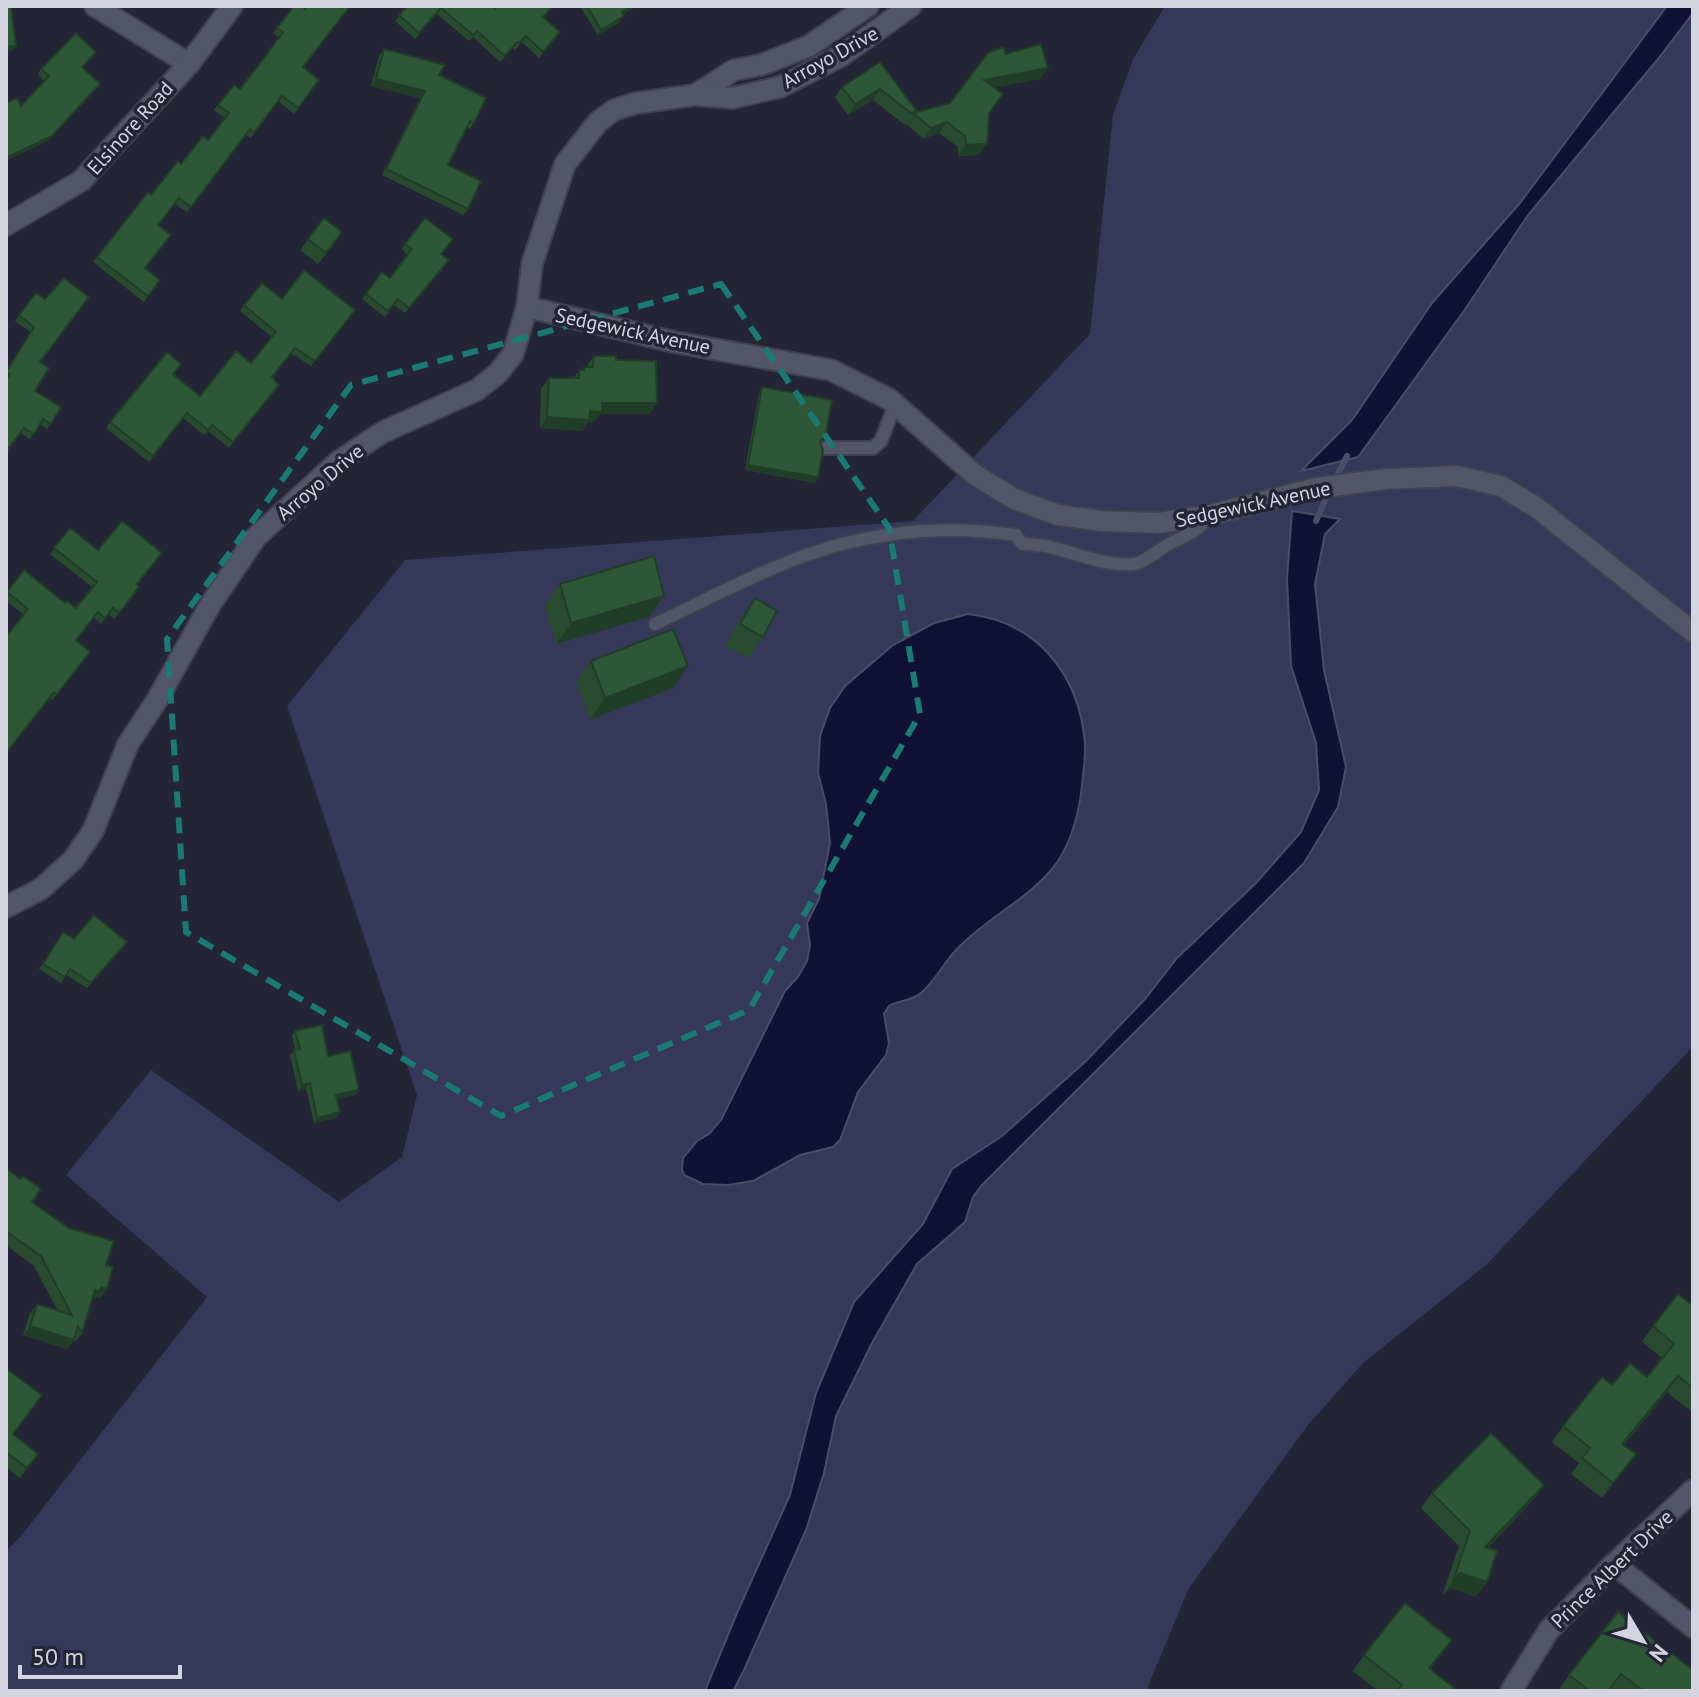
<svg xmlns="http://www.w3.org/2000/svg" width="1699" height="1697" font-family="'PT Sans',sans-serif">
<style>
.green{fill:#353858}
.water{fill:#111135;stroke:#4b4c68;stroke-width:2}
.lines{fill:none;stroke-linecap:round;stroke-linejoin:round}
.stream{stroke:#4b4c68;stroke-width:6}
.service-casing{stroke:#3f4050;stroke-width:16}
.minor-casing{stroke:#3f4050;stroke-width:24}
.tertiary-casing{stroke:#3f4050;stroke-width:24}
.service{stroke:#535568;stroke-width:12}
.minor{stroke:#535568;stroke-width:20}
.tertiary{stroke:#535568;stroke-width:20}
.wall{fill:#284b30}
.shaded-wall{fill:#203d27}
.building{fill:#2e5738;stroke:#203d27;stroke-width:2}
.marked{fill:none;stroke:#197b74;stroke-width:6;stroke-dasharray:16 10;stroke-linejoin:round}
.labels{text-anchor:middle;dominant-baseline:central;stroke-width:7;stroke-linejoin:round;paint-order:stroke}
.street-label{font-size:20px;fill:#d3d4e0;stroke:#232435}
</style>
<rect width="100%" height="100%" fill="#232435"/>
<path class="green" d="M 1165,6 L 1693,6 L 1693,1045 L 1690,1050 L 1486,1265 L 1363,1363 L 1308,1425 L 1189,1588 L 1146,1691 L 6,1691 L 6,1551 L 21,1536 L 207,1297 L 66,1175 L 151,1070 L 339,1202 L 402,1157 L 417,1095 L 287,706 L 405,560 L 913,521 L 1090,334 L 1113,115 L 1133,59 Z"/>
<g class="water">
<path d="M 1667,6 L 1693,6 L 1693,13 L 1658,59 L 1528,215 L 1466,308 L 1358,457 L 1301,471 L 1352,420 L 1432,303 L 1520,203 Z"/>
<path d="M 1292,511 L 1340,519 L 1325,534 L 1315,584 L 1324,670 L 1346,767 L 1338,807 L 1304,863 L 982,1185 L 973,1197 L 965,1222 L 917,1264 L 872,1343 L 836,1416 L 824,1473 L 806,1530 L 743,1672 L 733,1691 L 705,1691 L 737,1613 L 790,1495 L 816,1393 L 854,1302 L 923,1224 L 952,1169 L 1002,1136 L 1086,1061 L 1145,999 L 1177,958 L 1256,883 L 1301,832 L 1319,790 L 1316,743 L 1291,666 L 1287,579 Z"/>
<path d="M 968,614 C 1038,622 1079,675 1085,743 C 1086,757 1083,772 1082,786 C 1079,812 1073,838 1058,861 C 1031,899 988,916 957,949 C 944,962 936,980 922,992 C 913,1001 900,1000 889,1006 L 884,1014 L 889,1043 L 886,1055 L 858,1092 L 840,1140 L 833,1147 L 800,1155 L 753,1181 L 728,1185 L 703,1184 L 684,1175 L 682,1169 L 683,1158 L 697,1141 L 709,1134 L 721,1120 L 785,991 L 798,977 L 807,961 L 810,945 L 807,923 L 819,899 L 830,843 L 826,804 L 818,773 L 820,736 L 830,708 L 845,686 L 893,645 L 934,623 Z"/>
</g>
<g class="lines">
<g class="stream">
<path d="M 1334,481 L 1347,456"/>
<path d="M 1316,521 L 1329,491"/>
</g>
<defs>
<g id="service">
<path d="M 825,448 L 873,448 L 881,441 L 895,405"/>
<path d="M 655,624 C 717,595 779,560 846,543 C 902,529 959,527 1016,535 L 1022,544 C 1060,543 1095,567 1133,564 C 1145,563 1159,549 1171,543 C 1193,532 1193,535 1210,515"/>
</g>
<g id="minor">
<path d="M 95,6 L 189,64"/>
<path d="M 695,95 L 734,70 L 761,65 L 809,46 L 868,6"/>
<path d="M 527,307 L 674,342 L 831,370 L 889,399 L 974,474 L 1014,499 L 1058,515 L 1102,521 L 1159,523 L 1210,515 L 1317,488 L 1386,479 L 1457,476 L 1501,486 L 1537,508 L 1693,632"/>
<path d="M 6,907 L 41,889 L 73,860 L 93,831 L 128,744 L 157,700 L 210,605 L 256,537 L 339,461 L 383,432 L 477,390 L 498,373 L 513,354 L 527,307 L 532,264 L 565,164 L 598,122 L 614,110 L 636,103 L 695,95 L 732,98 L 780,87 L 841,56 L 911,6"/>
<path d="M 1614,1564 L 1693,1627"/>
<path d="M 1511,1691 L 1549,1630 L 1614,1564 L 1693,1490"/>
</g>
<path id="tertiary" d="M 6,225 L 81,181 L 189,64 L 232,6"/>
</defs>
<use href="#service" class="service-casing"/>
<use href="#minor" class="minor-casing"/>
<use href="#tertiary" class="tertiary-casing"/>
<use href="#service" class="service"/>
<use href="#minor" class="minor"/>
<use href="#tertiary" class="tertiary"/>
</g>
<g class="wall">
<path d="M 294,6 L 304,67 L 319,80 L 294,114 L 278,101 L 251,138 L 246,135 L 187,212 L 175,204 L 158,225 L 146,268 L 160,280 L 144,302 L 93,262 L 148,192 L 151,195 L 181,164 L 208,140 L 225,118 L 214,110 L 234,85 L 240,89 L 279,37 L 273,33 Z"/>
<path d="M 408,6 L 495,8 L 544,18 L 556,38 L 539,58 L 522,42 L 515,50 L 513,48 L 500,62 L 473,37 L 469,41 L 437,14 L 415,39 L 395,21 Z"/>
<path d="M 582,6 L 637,6 L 623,14 L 620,22 L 598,35 L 581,8 Z"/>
<path d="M 384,49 L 439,75 L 474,123 L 469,129 L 467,128 L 448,165 L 468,209 L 463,215 L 382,175 L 420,98 L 371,86 L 379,56 Z"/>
<path d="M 1006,54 L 1048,68 L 1040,79 L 994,87 L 979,155 L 958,156 L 958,147 L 939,133 L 924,139 L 906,124 L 905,125 L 873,100 L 848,115 L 835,97 L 842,87 L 880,62 L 914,113 L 950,103 Z"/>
<path d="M 93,57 L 82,68 L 100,84 L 48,141 L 21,106 L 44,81 L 38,74 L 41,69 Z"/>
<path d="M 425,218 L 445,266 L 405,313 L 394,305 L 385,317 L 362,299 L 382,272 L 390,278 L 408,255 L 401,249 Z"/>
<path d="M 308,239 L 335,243 L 318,264 L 300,250 Z"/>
<path d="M 262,283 L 282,299 L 355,310 L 311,366 L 291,353 L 273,377 L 279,385 L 229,448 L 208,431 L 204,435 L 183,418 L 149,462 L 106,428 L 110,422 L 173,374 L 200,396 L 251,363 L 272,337 L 240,311 Z"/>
<path d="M 36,293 L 40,362 L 35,391 L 61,407 L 47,429 L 40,424 L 30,439 L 20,433 L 6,452 L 6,371 L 30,332 L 15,321 Z"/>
<path d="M 594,356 L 616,360 L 650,414 L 600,414 L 594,422 L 588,422 L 582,431 L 540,428 L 541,389 L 549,378 L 574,378 L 579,370 L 581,370 L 584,367 L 586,367 Z"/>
<path d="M 762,387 L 820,442 L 815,483 L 745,470 L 759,393 Z"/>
<path d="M 70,528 L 139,586 L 114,619 L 109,614 L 101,624 L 94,618 L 76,641 L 90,652 L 52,700 L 50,698 L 24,615 L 6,601 L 6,593 L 24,570 L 65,603 L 76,608 L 92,587 L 50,554 Z"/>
<path d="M 560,584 L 664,596 L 649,617 L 556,644 L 545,605 Z"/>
<path d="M 755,598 L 763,637 L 748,658 L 725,646 L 740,619 Z"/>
<path d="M 591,661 L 688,666 L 673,688 L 590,720 L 576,682 Z"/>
<path d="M 63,932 L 74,939 L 127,942 L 87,988 L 66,975 L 61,983 L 39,969 Z"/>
<path d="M 295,1031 L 328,1056 L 356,1095 L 337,1099 L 336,1118 L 314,1123 L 306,1089 L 298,1091 L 290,1055 L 295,1050 L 292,1036 Z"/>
<path d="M 6,1168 L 32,1202 L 106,1265 L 107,1289 L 100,1298 L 96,1297 L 94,1300 L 92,1300 L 82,1333 L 75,1342 L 74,1340 L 67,1349 L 23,1335 L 30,1313 L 37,1304 L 58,1311 L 34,1266 L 6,1245 Z"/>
<path d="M 1693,1301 L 1693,1413 L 1667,1392 L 1624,1445 L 1636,1454 L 1602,1498 L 1571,1474 L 1579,1463 L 1552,1442 L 1563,1426 L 1612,1385 L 1647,1377 L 1662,1358 L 1642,1342 L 1653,1326 L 1691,1304 Z"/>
<path d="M 6,1374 L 13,1434 L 38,1454 L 20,1478 L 6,1467 Z"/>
<path d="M 1544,1485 L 1533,1500 L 1488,1548 L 1476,1597 L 1450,1588 L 1442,1596 L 1459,1546 L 1421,1508 L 1432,1493 Z"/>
<path d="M 1452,1640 L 1430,1669 L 1458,1691 L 1378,1691 L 1353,1671 L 1364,1655 Z"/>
<path d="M 1693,1670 L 1693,1691 L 1558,1691 L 1569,1675 Z"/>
</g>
<g class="shaded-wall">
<path d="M 632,6 L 637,6 L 618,18 L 622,12 Z"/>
<path d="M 624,16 L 620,22 L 598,35 L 601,30 Z"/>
<path d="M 16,46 L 12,51 L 6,52 L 6,47 Z"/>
<path d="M 1048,68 L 1040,79 L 977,91 L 984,80 Z"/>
<path d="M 376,79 L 425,91 L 420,98 L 371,86 Z"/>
<path d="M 100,84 L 48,141 L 6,161 L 6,158 Z"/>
<path d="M 880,89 L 873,100 L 848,115 L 855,104 Z"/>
<path d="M 947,122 L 939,133 L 924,139 L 931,128 Z"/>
<path d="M 987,144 L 979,155 L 958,156 L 966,145 Z"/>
<path d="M 602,403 L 657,403 L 650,414 L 600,414 L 594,422 L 588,422 L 582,431 L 540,428 L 547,417 Z"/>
<path d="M 748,465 L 818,477 L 815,483 L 745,470 Z"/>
<path d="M 664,596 L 649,617 L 556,644 L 571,623 Z"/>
<path d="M 688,666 L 673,688 L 590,720 L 605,698 Z"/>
<path d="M 310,1083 L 306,1089 L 298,1091 L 302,1085 Z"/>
<path d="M 359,1090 L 356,1095 L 332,1100 L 336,1095 Z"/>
<path d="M 340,1112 L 336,1118 L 314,1123 L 317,1118 Z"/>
<path d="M 101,1287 L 107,1289 L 100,1298 L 96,1297 L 94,1300 L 88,1299 L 95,1290 Z"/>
<path d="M 30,1326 L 74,1340 L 67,1349 L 23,1335 Z"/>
<path d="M 1678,1376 L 1667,1392 L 1612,1459 L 1622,1444 Z"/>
<path d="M 1636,1454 L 1625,1470 L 1602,1498 L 1613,1483 Z"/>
<path d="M 1544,1485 L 1533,1500 L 1474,1562 L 1485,1547 Z"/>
<path d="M 1460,1573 L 1487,1582 L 1476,1597 L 1450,1588 L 1442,1596 L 1453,1581 Z"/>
</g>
<g class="building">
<path d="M 6,6 L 11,6 L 16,46 L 6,47 Z"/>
<path d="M 294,6 L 302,6 L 305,9 L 307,6 L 350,6 L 303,67 L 319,80 L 298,108 L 282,96 L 254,133 L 250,129 L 191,207 L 179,198 L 158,225 L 171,235 L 145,268 L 160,280 L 148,296 L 97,257 L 148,192 L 151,195 L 178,161 L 181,164 L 203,136 L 208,140 L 229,113 L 218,105 L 234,85 L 240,89 L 264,58 L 283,32 L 277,28 Z"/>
<path d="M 408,6 L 493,6 L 495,8 L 497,6 L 553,6 L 543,17 L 560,32 L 543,52 L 526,36 L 519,43 L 517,42 L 505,56 L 477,31 L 473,35 L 441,8 L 419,33 L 399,15 Z"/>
<path d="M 587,6 L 632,6 L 622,12 L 624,16 L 601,30 Z"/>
<path d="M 76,33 L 96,52 L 82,67 L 100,84 L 52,136 L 6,158 L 6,103 L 17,98 L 21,106 L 49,76 L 41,69 Z"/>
<path d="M 1041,44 L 1048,68 L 984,80 L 1003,94 L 989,113 L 987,144 L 966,145 L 965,136 L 947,122 L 931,128 L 913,113 L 950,103 L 988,53 L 1003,47 L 1006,54 Z"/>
<path d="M 384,49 L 445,65 L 439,75 L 486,98 L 474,123 L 470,121 L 448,165 L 481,181 L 468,209 L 386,169 L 425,91 L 376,79 Z"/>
<path d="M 880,62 L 916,110 L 912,114 L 880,89 L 855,104 L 842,87 Z"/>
<path d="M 324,218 L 342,232 L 326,253 L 308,239 Z"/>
<path d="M 425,218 L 453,239 L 441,254 L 449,260 L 409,308 L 398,299 L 388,311 L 366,294 L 382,272 L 390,278 L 412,249 L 405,244 Z"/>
<path d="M 304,270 L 355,310 L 315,361 L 295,348 L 272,377 L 279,385 L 233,442 L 212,425 L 208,430 L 187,413 L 153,456 L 110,422 L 167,352 L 181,364 L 173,374 L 200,396 L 236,351 L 251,363 L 276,332 L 244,305 L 262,283 L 282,299 Z"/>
<path d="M 64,278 L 89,297 L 40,362 L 49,368 L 35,391 L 61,407 L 51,424 L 43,419 L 34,434 L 24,428 L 6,452 L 6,380 L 10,374 L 6,372 L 34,327 L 19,315 L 36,293 L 45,299 Z"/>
<path d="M 594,356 L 616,356 L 616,360 L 656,361 L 657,403 L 602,403 L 602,412 L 590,411 L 589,420 L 547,417 L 549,378 L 579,378 L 579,370 L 584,370 L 584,367 L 593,367 Z"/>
<path d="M 762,387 L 832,400 L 826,434 L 820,442 L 823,450 L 818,477 L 748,465 Z"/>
<path d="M 122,521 L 162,553 L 137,584 L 139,586 L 134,594 L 119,613 L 113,608 L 105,618 L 98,612 L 76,640 L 90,652 L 57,694 L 54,692 L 6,753 L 6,637 L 28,609 L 7,592 L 24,570 L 65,603 L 67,601 L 76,608 L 97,582 L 54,548 L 70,528 L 98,550 Z"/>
<path d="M 654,556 L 664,596 L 571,623 L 560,584 Z"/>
<path d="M 755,598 L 777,611 L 763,637 L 740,624 Z"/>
<path d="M 673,629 L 688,666 L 605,698 L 591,661 Z"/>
<path d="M 94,915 L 127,942 L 91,983 L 70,969 L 65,977 L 43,964 L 63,932 L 74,939 Z"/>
<path d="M 322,1025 L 328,1056 L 350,1051 L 359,1090 L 336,1095 L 340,1112 L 317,1118 L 310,1083 L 302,1085 L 294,1050 L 300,1049 L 295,1031 Z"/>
<path d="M 6,1168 L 20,1179 L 23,1176 L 41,1189 L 32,1202 L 69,1228 L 114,1241 L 106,1265 L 113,1267 L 107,1289 L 101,1287 L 100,1291 L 95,1290 L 82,1333 L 78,1326 L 74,1340 L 30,1326 L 37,1304 L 72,1315 L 41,1256 L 7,1232 L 6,1233 Z"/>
<path d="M 1678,1294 L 1691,1304 L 1693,1301 L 1693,1388 L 1678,1376 L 1622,1444 L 1636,1454 L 1613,1483 L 1582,1458 L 1590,1448 L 1563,1426 L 1602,1377 L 1612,1385 L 1630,1363 L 1647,1377 L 1674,1344 L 1653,1326 Z"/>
<path d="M 8,1370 L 42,1395 L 13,1434 L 38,1454 L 27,1468 L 6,1452 L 6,1374 Z"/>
<path d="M 1491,1433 L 1544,1485 L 1485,1547 L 1497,1551 L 1487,1582 L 1460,1573 L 1453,1581 L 1470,1531 L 1432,1493 Z"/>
<path d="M 1405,1603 L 1452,1640 L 1429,1668 L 1458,1691 L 1397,1691 L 1402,1685 L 1364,1655 Z"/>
<path d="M 1618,1612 L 1693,1670 L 1693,1691 L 1643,1691 L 1621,1674 L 1608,1691 L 1590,1691 L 1569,1675 Z"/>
</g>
<path class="marked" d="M 721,284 L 889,528 L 920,714 L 749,1010 L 501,1116 L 186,932 L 167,639 L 351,385 Z"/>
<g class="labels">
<g class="street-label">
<text transform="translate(830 57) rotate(-29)">Arroyo Drive</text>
<text transform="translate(130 128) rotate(-48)">Elsinore Road</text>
<text transform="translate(633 331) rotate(12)">Sedgewick Avenue</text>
<text transform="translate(320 482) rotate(-40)">Arroyo Drive</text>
<text transform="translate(1253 504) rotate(-12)">Sedgewick Avenue</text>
<text transform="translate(1612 1569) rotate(-44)">Prince Albert Drive</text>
</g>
</g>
<rect width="1699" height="1697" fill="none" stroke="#d3d4e0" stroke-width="16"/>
<g transform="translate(1643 1641) rotate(128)" stroke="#232435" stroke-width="6" paint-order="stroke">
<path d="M0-6L14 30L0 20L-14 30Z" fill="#d3d4e0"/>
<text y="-12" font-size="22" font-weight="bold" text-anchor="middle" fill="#d3d4e0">N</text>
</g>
<path d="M20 1665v12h160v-12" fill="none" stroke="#d3d4e0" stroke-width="4"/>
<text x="32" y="1665" font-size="24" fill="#d3d4e0" stroke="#232435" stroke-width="6" paint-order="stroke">50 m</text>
</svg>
